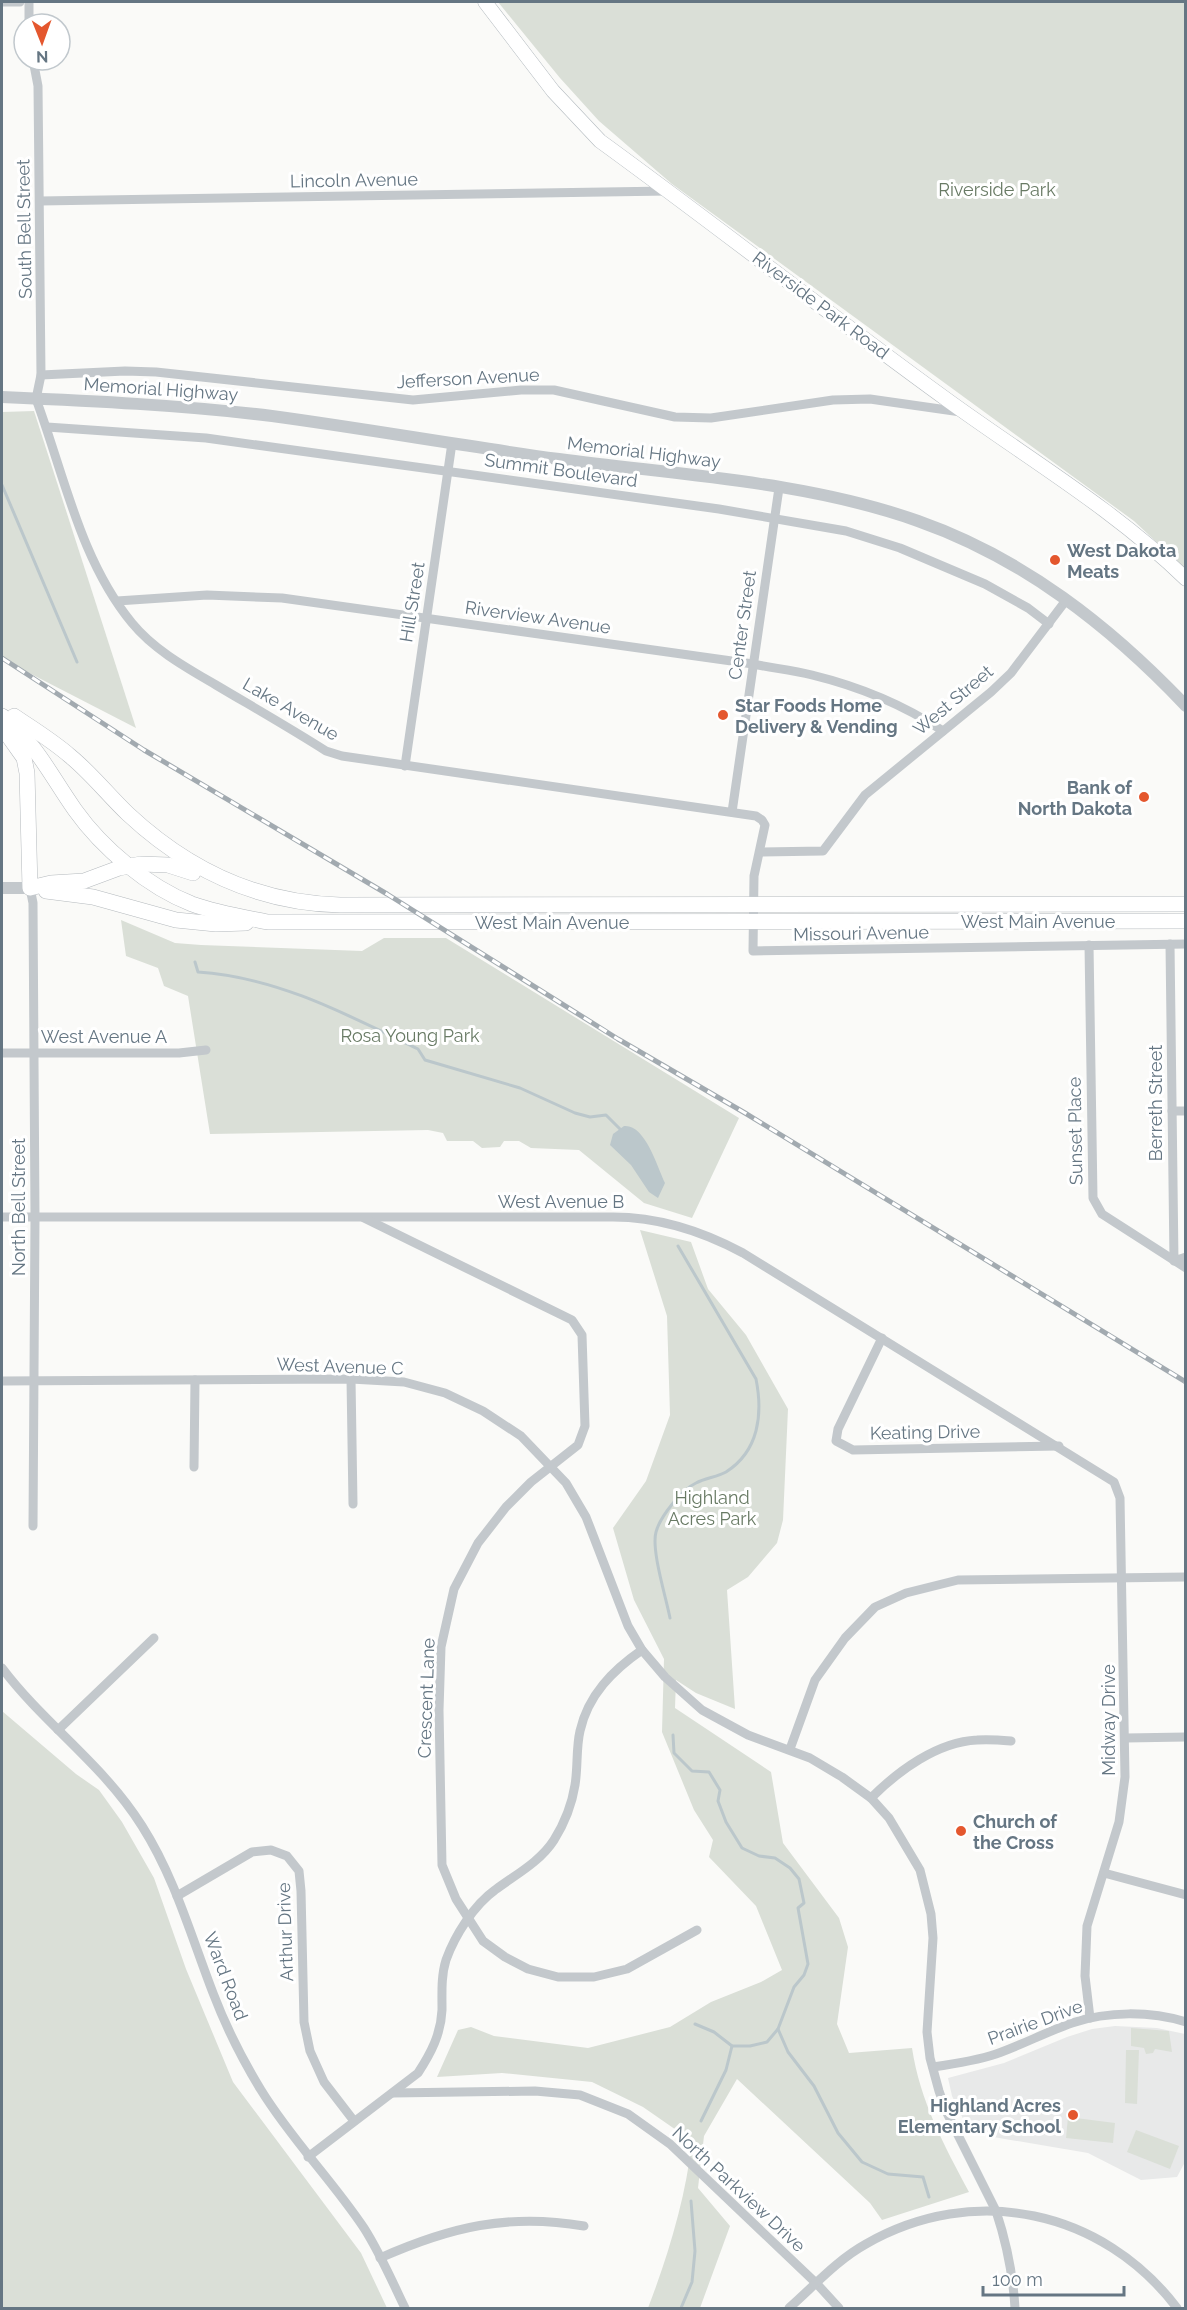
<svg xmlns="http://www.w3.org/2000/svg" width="1187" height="2310" font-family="Raleway,sans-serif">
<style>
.built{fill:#e8e9e9}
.green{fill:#dadfd7}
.water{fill:#bbc7cb}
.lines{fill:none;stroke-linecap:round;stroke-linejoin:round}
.stream{stroke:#bbc7cb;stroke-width:3}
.secondary-casing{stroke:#b3babf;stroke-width:15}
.primary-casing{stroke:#b5babe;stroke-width:16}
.minor{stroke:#c3c8cc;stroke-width:9}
.tertiary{stroke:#c3c8cc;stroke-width:12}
.secondary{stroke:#fff;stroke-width:14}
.primary{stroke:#fff;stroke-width:15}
.rail-casing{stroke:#a2aab0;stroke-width:5}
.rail{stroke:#fff;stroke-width:3;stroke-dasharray:9;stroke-linecap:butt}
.poi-dot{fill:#e4572e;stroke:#fff;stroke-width:2}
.labels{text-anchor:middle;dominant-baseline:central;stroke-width:6;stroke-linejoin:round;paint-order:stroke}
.street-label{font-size:18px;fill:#657683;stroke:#fff}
.park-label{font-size:18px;fill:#687a64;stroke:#fff}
.poi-label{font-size:18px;font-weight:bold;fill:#657683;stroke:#fff;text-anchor:start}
</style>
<rect width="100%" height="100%" fill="#fafaf8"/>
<path class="built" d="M 1115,2026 L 1157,2028 L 1185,2034 L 1185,2162 L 1177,2177 L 1141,2180 L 1088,2153 L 970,2133 L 952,2096 L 948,2078 L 1004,2063 L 1067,2037 L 1092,2029 Z"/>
<g class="green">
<path d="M 498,2 L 1185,2 L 1185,569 L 1134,521 L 672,184 L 599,121 L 560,78 Z"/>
<path d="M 34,411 L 136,728 L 2,659 L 2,412 Z"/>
<path d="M 121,920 L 175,943 L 201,945 L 362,951 L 384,938 L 446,938 L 739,1118 L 692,1218 L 644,1203 L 579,1150 L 531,1148 L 519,1141 L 504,1141 L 500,1147 L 482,1148 L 473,1141 L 447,1141 L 443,1133 L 428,1130 L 210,1134 L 188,996 L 164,986 L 158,968 L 126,956 Z"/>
<path d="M 640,1230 L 691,1242 L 708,1289 L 746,1335 L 788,1409 L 783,1520 L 777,1543 L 748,1577 L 727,1590 L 735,1709 L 696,1693 L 676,1680 L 675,1708 L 771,1772 L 783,1843 L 839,1918 L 848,1947 L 837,2024 L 849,2053 L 912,2048 C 920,2101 944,2145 969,2192 L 882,2220 L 870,2203 L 737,2079 L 704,2136 L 698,2188 L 730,2226 L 700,2308 L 648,2308 C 668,2256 686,2197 692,2141 L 643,2107 L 592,2082 L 502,2073 L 437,2077 L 458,2030 L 471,2027 L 494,2036 L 588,2048 L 670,2027 L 711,2002 L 761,1982 L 782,1970 L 756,1906 L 709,1857 L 713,1840 L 694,1810 L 662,1732 L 664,1659 L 634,1600 L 613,1528 L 646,1481 L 670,1415 L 667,1316 Z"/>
<path d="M 2,1711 L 76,1774 L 99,1790 L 122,1822 L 154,1878 L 186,1969 L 233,2082 L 361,2253 L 387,2308 L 2,2308 Z"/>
<path d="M 1131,2028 L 1169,2031 L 1172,2052 L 1155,2049 L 1153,2053 L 1146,2054 L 1144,2048 L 1131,2046 Z"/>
<path d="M 1126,2050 L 1139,2050 L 1137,2104 L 1125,2103 Z"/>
<path d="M 1068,2117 L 1115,2123 L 1113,2143 L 1066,2138 Z"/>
<path d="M 1136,2130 L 1179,2146 L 1170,2169 L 1127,2152 Z"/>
</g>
<path class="water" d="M 624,1126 C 645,1124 657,1166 665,1183 L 658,1198 L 649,1192 L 631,1165 L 610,1145 L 613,1134 Z"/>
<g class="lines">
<g class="stream">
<path d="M 2,485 L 77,662"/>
<path d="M 195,962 L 198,972 C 277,977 348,1015 418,1049 L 425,1060 L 520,1088 L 575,1113 L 590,1117 L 606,1115 L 620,1129"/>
<path d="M 670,1618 C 666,1597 651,1550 656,1532 C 660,1517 681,1490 696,1483 C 705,1478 717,1477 726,1472 C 759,1451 763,1414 756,1379 L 678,1246"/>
<path d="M 673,1735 L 674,1753 L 692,1771 L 709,1772 L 720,1790 L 718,1801 L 726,1822 L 742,1848 L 759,1856 L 775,1858 L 790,1868 L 799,1879 L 804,1903 L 798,1908 L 808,1964 L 804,1975 L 794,1987 L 778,2029 L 788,2052 L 814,2086 L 838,2133 L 862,2162 L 888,2174 L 923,2177 L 929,2197"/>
<path d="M 695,2024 L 714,2032 L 732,2046 L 750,2046 L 767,2042 L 778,2029"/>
<path d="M 701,2121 L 726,2070 L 732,2046"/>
<path d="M 681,2308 L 692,2282 L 695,2251 L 691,2201"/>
</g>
<defs>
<path id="secondary" d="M 485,2 L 553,91 L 600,141 C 717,226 830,315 946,399 C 1027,458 1114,509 1186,579"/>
<g id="primary">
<path d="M 2,716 C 38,746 49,773 75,810 C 102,848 148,887 192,904 C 217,913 243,917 268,922 L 1186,921"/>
<path d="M 14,716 C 33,729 53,741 70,756 C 91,773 108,795 128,814 C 188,870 257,903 340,905 L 1186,904"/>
<path d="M 2,727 L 24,758 L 27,773 L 30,888 L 51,883 L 84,881 L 119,868 L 141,864 L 168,865 L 193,873"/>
<path d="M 46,891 L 93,897 L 176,920 L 216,924 L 246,923"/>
</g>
</defs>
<use href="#secondary" class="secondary-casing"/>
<use href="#primary" class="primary-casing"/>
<g class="minor">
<path d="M 2,2 L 20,2"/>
<path d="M 29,2 L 29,24"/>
<path d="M 33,60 L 38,86 L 41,375 L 36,399 C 64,474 80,560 132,623 C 154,650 187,668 216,685 C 253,707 290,728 326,751 L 342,756 L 756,816 L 762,820 L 765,825 L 754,876 L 753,951 L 1186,944"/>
<path d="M 40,201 L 668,191"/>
<path d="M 41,375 L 125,371 L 156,372 L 413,400 L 521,390 L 554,390 L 675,417 L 711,418 L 833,400 L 870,399 L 961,412"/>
<path d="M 47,427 L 206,438 L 719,509 L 846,531 L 900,548 L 985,584 L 1028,608 L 1049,624"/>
<path d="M 117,601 L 207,595 L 282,598 L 753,664 C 772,668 792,670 812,675 C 857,686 904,705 943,731"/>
<path d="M 405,766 L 452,443"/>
<path d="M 732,812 L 779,488"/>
<path d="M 760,852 L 823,851 L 865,795 L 991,692 L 1011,673 L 1067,599"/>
<path d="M 30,888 L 33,903 L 35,1217 L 33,1526"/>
<path d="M 1170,944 L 1174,1261 L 1186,1257"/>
<path d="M 1089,945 L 1093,1198 L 1102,1214 L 1186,1268"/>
<path d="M 2,1053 L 179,1053 L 206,1050"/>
<path d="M 1172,1111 L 1186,1111"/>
<path d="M 2,1217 L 613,1217 C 660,1217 702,1231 743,1253 L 1114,1482 L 1120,1498 L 1125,1777 L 1119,1822 L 1087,1926 L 1085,1976 L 1090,2018"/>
<path d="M 364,1218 L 572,1320 L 582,1335 L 585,1426 L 578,1445 L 531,1482 L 506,1507 L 478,1543 L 454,1589 L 441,1647 L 439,1710 L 442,1865 L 456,1899 L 483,1941 L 505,1957 L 528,1969 L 558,1977 L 594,1977 L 627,1969 L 697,1930"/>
<path d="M 882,1338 L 838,1429 L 836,1441 L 853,1450 L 1059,1446"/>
<path d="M 351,1379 L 353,1504"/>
<path d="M 2,1381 L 351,1379 L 404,1382 L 445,1393 L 483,1411 L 521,1436 L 566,1483 L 586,1517 L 628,1626 L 642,1650 L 665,1677 L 702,1710 L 748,1735 L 810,1758 L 842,1777 L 871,1798 L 889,1818 L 920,1870 L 931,1914 L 933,1938 L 927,2032 L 930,2058 L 939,2091 L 946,2111 L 996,2211 C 1007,2244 1013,2275 1015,2308"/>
<path d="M 194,1467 L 195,1380"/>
<path d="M 2,1668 C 45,1725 103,1764 142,1826 C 175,1878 191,1936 213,1993 C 226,2027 242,2059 261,2090 C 291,2139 332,2180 364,2228 C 380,2253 392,2281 405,2308"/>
<path d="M 58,1730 L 154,1638"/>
<path d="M 1126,1738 L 1186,1737"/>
<path d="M 790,1749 L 815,1680 L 845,1638 L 875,1607 L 906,1593 L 958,1580 L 1186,1577"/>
<path d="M 871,1798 C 898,1771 937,1742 977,1740 C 988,1739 1000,1740 1011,1741"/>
<path d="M 1104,1873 L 1186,1895"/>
<path d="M 177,1896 L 252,1852 L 271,1850 L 287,1856 L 299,1871 L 301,1891 L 304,2022 L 310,2051 L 324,2082 L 354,2121"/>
<path d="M 933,2067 C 954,2064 975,2061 996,2054 C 1022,2045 1046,2032 1072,2023 C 1108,2011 1150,2011 1186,2022"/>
<path d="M 393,2093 L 535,2091 L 580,2095 L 628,2114 L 670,2144 L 817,2284 L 839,2308"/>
<path d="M 308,2157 L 418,2073 C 431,2053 441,2034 442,2010 C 442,1993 441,1976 446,1960 C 455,1935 474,1905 495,1890 C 515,1875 540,1862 554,1840 C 564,1824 572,1804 575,1785 C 578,1767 576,1748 580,1731 C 588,1695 613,1670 642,1650"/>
<path d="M 380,2258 C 450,2227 508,2213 584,2226"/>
<path d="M 789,2308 C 814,2286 837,2260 866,2244 C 974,2182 1103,2210 1177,2308"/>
</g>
<g class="tertiary">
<path d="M 2,397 C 92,401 182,405 272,416 C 368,429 463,446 559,459 C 677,475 806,481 918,521 C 1023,558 1110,626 1186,706"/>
<path d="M 2,888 L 30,888"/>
</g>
<use href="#secondary" class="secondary"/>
<use href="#primary" class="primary"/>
<defs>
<path id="rail" d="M 2,658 L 144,750 L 387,894 L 618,1039 L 745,1113 L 1186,1382"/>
</defs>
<use href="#rail" class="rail-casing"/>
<use href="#rail" class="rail"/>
</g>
<g class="poi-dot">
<circle cx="1055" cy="560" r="6"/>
<circle cx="723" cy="715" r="6"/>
<circle cx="1144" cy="797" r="6"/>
<circle cx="961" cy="1831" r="6"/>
<circle cx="1073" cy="2115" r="6"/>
</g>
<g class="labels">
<g class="street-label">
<text transform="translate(354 180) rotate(-1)">Lincoln Avenue</text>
<text transform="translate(24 229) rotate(-91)">South Bell Street</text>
<text transform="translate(821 305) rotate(37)">Riverside Park Road</text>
<text transform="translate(468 378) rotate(-3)">Jefferson Avenue</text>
<text transform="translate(161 389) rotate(4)">Memorial Highway</text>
<text transform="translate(644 452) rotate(7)">Memorial Highway</text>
<text transform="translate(561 470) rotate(8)">Summit Boulevard</text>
<text transform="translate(412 602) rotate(-81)">Hill Street</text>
<text transform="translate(538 617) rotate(8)">Riverview Avenue</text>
<text transform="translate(742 625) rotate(-82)">Center Street</text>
<text transform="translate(953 700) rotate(-40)">West Street</text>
<text transform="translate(291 709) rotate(30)">Lake Avenue</text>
<text x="1038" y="921">West Main Avenue</text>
<text x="552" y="922">West Main Avenue</text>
<text transform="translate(861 933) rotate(-1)">Missouri Avenue</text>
<text x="104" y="1036">West Avenue A</text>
<text transform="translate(1155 1103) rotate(-90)">Berreth Street</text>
<text transform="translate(1075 1131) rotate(-91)">Sunset Place</text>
<text x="561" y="1201">West Avenue B</text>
<text transform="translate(18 1207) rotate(-90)">North Bell Street</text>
<text transform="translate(340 1366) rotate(2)">West Avenue C</text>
<text transform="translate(925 1432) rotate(-1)">Keating Drive</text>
<text transform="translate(426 1698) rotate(-88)">Crescent Lane</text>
<text transform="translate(1108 1720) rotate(-90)">Midway Drive</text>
<text transform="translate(285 1932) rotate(-92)">Arthur Drive</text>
<text transform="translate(226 1976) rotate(69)">Ward Road</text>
<text transform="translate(1035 2022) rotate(-20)">Prairie Drive</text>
<text transform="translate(739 2189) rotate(43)">North Parkview Drive</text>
</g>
<g class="park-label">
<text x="997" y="189">Riverside Park</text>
<text x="410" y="1035">Rosa Young Park</text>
<text x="712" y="1497">Highland<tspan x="712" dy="21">Acres Park</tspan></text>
</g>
<g class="poi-label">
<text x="1067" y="550">West Dakota<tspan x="1067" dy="21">Meats</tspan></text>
<text x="735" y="705">Star Foods Home<tspan x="735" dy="21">Delivery &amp; Vending</tspan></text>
<text x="1132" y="787" text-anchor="end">Bank of<tspan x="1132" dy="21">North Dakota</tspan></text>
<text x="973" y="1821">Church of<tspan x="973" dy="21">the Cross</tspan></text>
<text x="1061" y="2105" text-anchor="end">Highland Acres<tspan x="1061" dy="21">Elementary School</tspan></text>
</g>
</g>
<rect width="1187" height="2310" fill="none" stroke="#657683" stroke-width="6"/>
<g transform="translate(42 42) rotate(179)"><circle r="28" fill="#ffffff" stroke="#c1c8cd" stroke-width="1.5"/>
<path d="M0-4.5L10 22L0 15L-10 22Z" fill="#e4572e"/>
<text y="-9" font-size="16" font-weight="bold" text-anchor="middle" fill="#657683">N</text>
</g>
<path d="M983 2286v9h141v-9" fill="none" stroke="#657683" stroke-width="3"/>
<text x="992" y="2286" font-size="18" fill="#657683" stroke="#ffffff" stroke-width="4.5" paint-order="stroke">100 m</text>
</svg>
